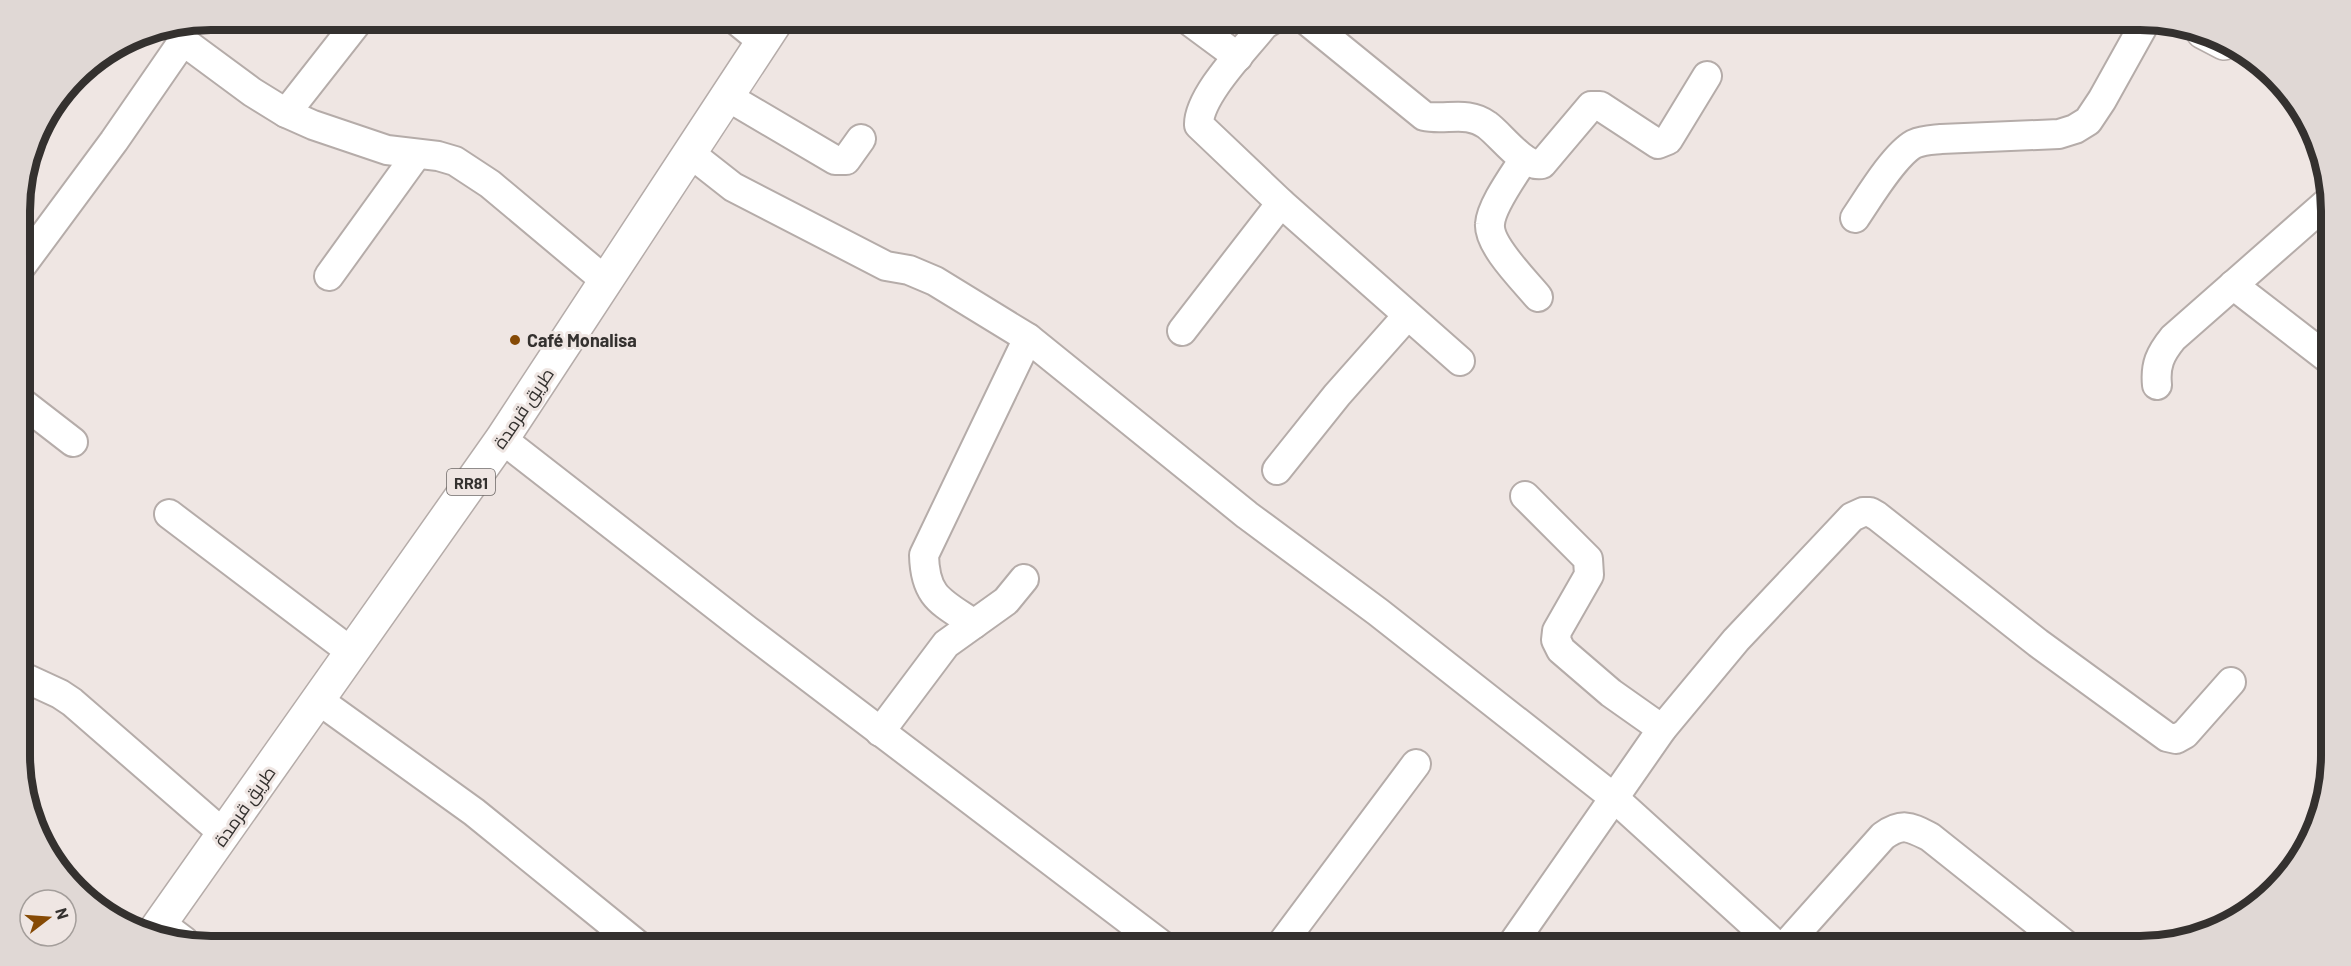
<svg xmlns="http://www.w3.org/2000/svg" width="2351" height="966" font-family="Barlow,Cairo,sans-serif">
<style>
.lines{fill:none;stroke-linecap:round;stroke-linejoin:round}
.minor-casing{stroke:#b5aca9;stroke-width:32}
.major-casing{stroke:#b5aca9;stroke-width:36}
.minor{stroke:#fff;stroke-width:28}
.major{stroke:#fff;stroke-width:33}
.poi-dot{fill:#864a05;stroke:#efe6e3;stroke-width:2}
.labels{text-anchor:middle;dominant-baseline:central;stroke-width:6;stroke-linejoin:round;paint-order:stroke}
.shield{fill:#efe6e3;stroke:#6c6765;stroke-width:1.5}
.shield-label{font-size:16px;font-weight:bold;fill:#34312f}
.poi-label{font-size:18px;font-weight:bold;fill:#34312f;stroke:#efe6e3;text-anchor:start}
.street-label{font-size:18px;fill:#34312f;stroke:#efe6e3}
.rim{fill:none;stroke:#34312f;stroke-width:8}
</style>
<rect width="100%" height="100%" fill="#efe6e3"/>
<g class="lines">
<defs>
<g id="minor">
<path d="M 736,20 L 763,42"/>
<path d="M 1188,20 L 1238,57"/>
<path d="M 1272,20 L 1264,25 C 1246,48 1198,96 1199,125 L 1281,203 L 1460,361"/>
<path d="M 1306,20 L 1424,116 C 1445,121 1467,110 1487,125 C 1501,135 1524,168 1542,164 L 1591,106 L 1600,106 L 1658,144 L 1668,140 L 1707,76"/>
<path d="M 728,97 L 835,160 L 846,160 L 861,139"/>
<path d="M 286,113 L 359,20"/>
<path d="M 691,154 L 733,187 L 886,266 L 909,270 L 935,281 L 1028,338 L 1247,515 L 1378,612 L 1613,797 L 1777,946"/>
<path d="M 1524,159 C 1514,175 1491,206 1490,224 C 1488,245 1525,281 1538,297"/>
<path d="M 1855,218 C 1868,199 1894,155 1914,144 C 1923,140 1932,140 1941,139 L 2059,134 L 2075,129 L 2088,121 L 2102,100 L 2146,21"/>
<path d="M 20,268 L 114,141 L 183,41 L 252,92 L 286,113 L 313,125 L 387,150 L 438,156 L 455,161 L 490,184 L 607,282"/>
<path d="M 329,276 L 417,154"/>
<path d="M 2233,285 L 2330,360"/>
<path d="M 1182,331 L 1281,203"/>
<path d="M 2157,385 C 2155,365 2160,354 2173,338 L 2330,200"/>
<path d="M 20,401 L 73,442"/>
<path d="M 502,439 L 747,630 L 1163,946"/>
<path d="M 1277,470 L 1337,395 L 1407,316"/>
<path d="M 1525,496 L 1588,559 L 1589,575 L 1557,631 L 1556,640 L 1561,650 L 1611,693 L 1662,729"/>
<path d="M 169,514 L 350,651"/>
<path d="M 974,624 C 942,602 925,598 924,555 L 1028,338"/>
<path d="M 21,676 L 60,694 L 72,702 L 224,834"/>
<path d="M 317,699 L 474,812 L 639,946"/>
<path d="M 880,732 L 946,644 L 1006,601 L 1024,579"/>
<path d="M 160,923 L 184,941"/>
<path d="M 1280,946 L 1416,764"/>
<path d="M 1511,946 L 1662,729 L 1736,640 L 1852,517 L 1863,512 L 1870,512 L 1877,516 L 2038,643 L 2167,737 L 2176,739 L 2185,734 L 2231,682"/>
<path d="M 1785,946 L 1883,836 C 1903,822 1910,827 1930,837 L 2067,946"/>
</g>
<g id="major">
<path d="M 2203,32 L 2224,43"/>
<path d="M 152,935 L 502,439 L 777,20"/>
</g>
</defs>
<use href="#minor" class="minor-casing"/>
<use href="#major" class="major-casing"/>
<use href="#minor" class="minor"/>
<use href="#major" class="major"/>
</g>
<circle class="poi-dot" cx="515" cy="340" r="6"/>
<g class="labels">
<rect class="shield" x="447" y="469" width="48" height="26" rx="4.5"/>
<g class="shield-label">
<text x="471" y="482">RR81</text>
</g>
<g class="poi-label">
<text x="527" y="340">Café Monalisa</text>
</g>
<g class="street-label">
<text transform="translate(523 408) rotate(-56)">طريق قرمدة</text>
<text transform="translate(244 806) rotate(-55)">طريق قرمدة</text>
</g>
</g>
<path d="M0 0H2351V966H0ZM211 30H2140A181 181 0 0 1 2321 211V755A181 181 0 0 1 2140 936H211A181 181 0 0 1 30 755V211A181 181 0 0 1 211 30Z" fill="#e0d8d5" fill-rule="evenodd"/>
<path class="rim" d="M211 30H2140A181 181 0 0 1 2321 211V755A181 181 0 0 1 2140 936H211A181 181 0 0 1 30 755V211A181 181 0 0 1 211 30Z"/>
<g transform="translate(48 918) rotate(73)"><circle r="28" fill="#efe6e3" stroke="#a49e9b" stroke-width="1.5"/>
<path d="M0-4.5L10 22L0 15L-10 22Z" fill="#864a05"/>
<text y="-9" font-size="16" font-weight="bold" text-anchor="middle" fill="#34312f">N</text>
</g>
</svg>
